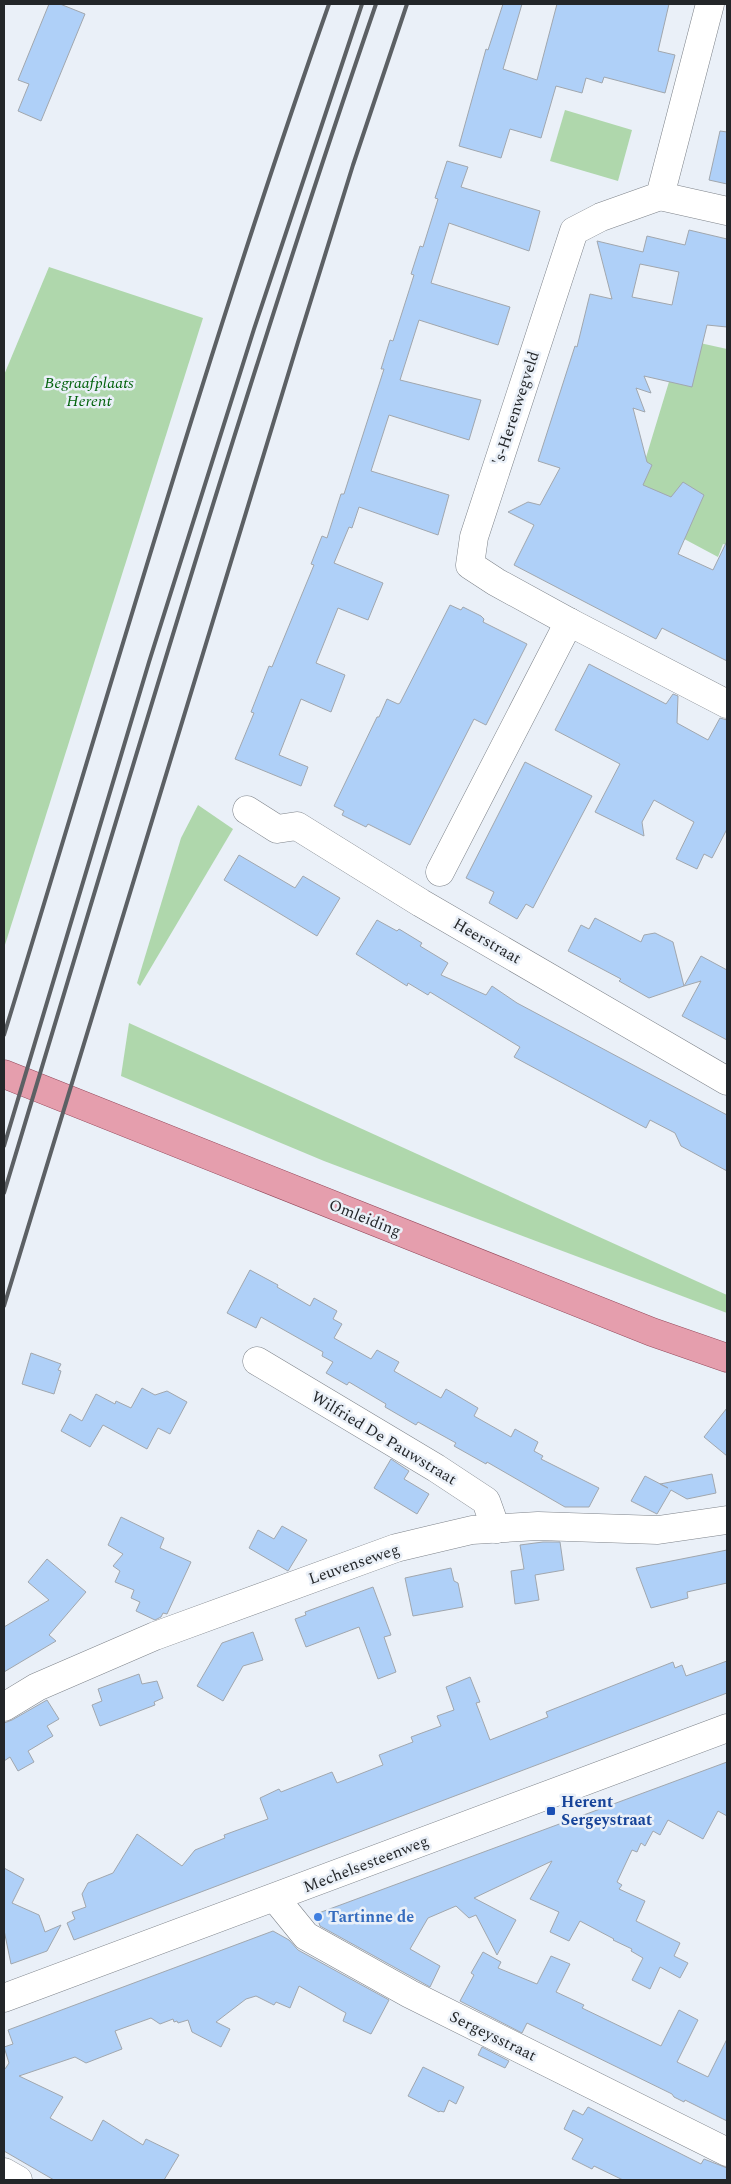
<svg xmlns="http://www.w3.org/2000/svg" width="731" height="2184" font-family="Spectral,serif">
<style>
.green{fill:#afd7ac}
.building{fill:#afd0f8;stroke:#a1a7ae;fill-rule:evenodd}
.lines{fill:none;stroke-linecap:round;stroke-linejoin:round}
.minor-casing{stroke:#7e838a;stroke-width:29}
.major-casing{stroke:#954a5c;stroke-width:29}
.minor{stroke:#fff;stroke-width:28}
.major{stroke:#e59ead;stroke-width:28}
.rail{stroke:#5c6064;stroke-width:4}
.transit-dot{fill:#1a4fb4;stroke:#eaf0f8;stroke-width:2}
.shop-dot{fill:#3f7fe0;stroke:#eaf0f8;stroke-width:2}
.labels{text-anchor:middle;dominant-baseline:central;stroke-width:5;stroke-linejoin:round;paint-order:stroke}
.park-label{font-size:16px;font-style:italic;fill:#02620c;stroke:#eaf0f8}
.street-label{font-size:16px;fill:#232629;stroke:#eaf0f8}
.transit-label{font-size:16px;font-weight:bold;fill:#164399;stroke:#eaf0f8;text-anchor:start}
.shop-label{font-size:16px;font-weight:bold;fill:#366cbe;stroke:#eaf0f8;text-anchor:start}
</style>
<rect width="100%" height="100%" fill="#eaf0f8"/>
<g class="green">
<path d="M 565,110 L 632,130 L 618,181 L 550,161 Z"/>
<path d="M 49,267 L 203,318 L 4,948 L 4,375 Z"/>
<path d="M 682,339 L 727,349 L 727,545 L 723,544 L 718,557 L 630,510 Z"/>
<path d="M 198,805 L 233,829 L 140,986 L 137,983 L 181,838 Z"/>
<path d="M 129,1023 L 727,1295 L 727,1313 L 324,1161 L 121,1076 Z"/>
</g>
<g class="building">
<path d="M 49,4 L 60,4 L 85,14 L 41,121 L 18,111 L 29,84 L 18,80 Z"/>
<path d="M 503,4 L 522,4 L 503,69 L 537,80 L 557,4 L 669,4 L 658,51 L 675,55 L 665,93 L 604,77 L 602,83 L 586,78 L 582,93 L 556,86 L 541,138 L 510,129 L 501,158 L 459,146 L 486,49 L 488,50 Z"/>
<path d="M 720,131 L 727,132 L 727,184 L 709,180 Z"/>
<path d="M 447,161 L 468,167 L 461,187 L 540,211 L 529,251 L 449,223 L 431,283 L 510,307 L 498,345 L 419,320 L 400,380 L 481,400 L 469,440 L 389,415 L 371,471 L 449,495 L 438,535 L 359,507 L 352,528 L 349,527 L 334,563 L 383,583 L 368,620 L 338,608 L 316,663 L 345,675 L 331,712 L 301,699 L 279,755 L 308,767 L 301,786 L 235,759 L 254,713 L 251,712 L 269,666 L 272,667 L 314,565 L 311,564 L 322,536 L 327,538 L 341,494 L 344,494 L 384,369 L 381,369 L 390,340 L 393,341 L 414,275 L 411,274 L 420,246 L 423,247 L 438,199 L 435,198 Z"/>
<path d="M 689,230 L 727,239 L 727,327 L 707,325 L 692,387 L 644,376 L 651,393 L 636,388 L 645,412 L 633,408 L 647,462 L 652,465 L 643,485 L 671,497 L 683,482 L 704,495 L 678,554 L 713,570 L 727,541 L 727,661 L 662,628 L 656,639 L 514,565 L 534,525 L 508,512 L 528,502 L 540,505 L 560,468 L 538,461 L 575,346 L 577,347 L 590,294 L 612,299 L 597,241 L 643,252 L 647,236 L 685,245 ZM 640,264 L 679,272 L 672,305 L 632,297 Z"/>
<path d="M 450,605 L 461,610 L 463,607 L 481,616 L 484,619 L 483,622 L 527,644 L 486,725 L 474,719 L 410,845 L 368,824 L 366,827 L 342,815 L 344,811 L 334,806 L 377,717 L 379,717 L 387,699 L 398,704 L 400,703 Z"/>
<path d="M 589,664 L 666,704 L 673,694 L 678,696 L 677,723 L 708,740 L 720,718 L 727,720 L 727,829 L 712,858 L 704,854 L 697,869 L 676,859 L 694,822 L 654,800 L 642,822 L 644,836 L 595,812 L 620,764 L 555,730 Z"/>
<path d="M 525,762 L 592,796 L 533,908 L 526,904 L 517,919 L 489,903 L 494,892 L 466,878 Z"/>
<path d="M 239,855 L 295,888 L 303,876 L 340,898 L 317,936 L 224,880 Z"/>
<path d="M 595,918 L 641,942 L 644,935 L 655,933 L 673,942 L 684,986 L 649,998 L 619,981 L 621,979 L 568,951 L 581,925 L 589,929 Z"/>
<path d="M 377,920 L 397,931 L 399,929 L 422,943 L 420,946 L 448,963 L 441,975 L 486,995 L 492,986 L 517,1003 L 727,1115 L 727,1171 L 681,1146 L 675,1133 L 650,1120 L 646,1128 L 514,1057 L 520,1047 L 430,992 L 428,995 L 408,983 L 407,986 L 356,954 Z"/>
<path d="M 701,956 L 727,970 L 727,1040 L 682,1016 L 701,981 L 684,986 Z"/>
<path d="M 250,1270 L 278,1285 L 277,1287 L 310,1306 L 314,1298 L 337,1311 L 333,1319 L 342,1324 L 334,1338 L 371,1359 L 377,1350 L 399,1362 L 394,1371 L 432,1393 L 441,1398 L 446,1389 L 478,1408 L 474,1416 L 511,1437 L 515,1429 L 538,1442 L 534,1451 L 543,1456 L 541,1459 L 599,1488 L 589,1507 L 565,1507 L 487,1462 L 486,1464 L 454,1446 L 456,1443 L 418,1422 L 416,1425 L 385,1407 L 386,1404 L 349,1382 L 347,1385 L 326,1373 L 333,1362 L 322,1356 L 323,1352 L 261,1317 L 256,1328 L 227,1313 Z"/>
<path d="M 31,1353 L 61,1364 L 58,1370 L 61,1371 L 54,1394 L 22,1384 Z"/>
<path d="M 142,1388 L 155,1395 L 167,1391 L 187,1402 L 170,1434 L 158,1428 L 147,1449 L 103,1425 L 90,1447 L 61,1431 L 70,1414 L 82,1421 L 96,1394 L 115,1404 L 116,1401 L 131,1408 Z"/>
<path d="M 727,1408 L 727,1456 L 704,1437 Z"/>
<path d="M 391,1459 L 409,1471 L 404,1479 L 429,1494 L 417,1514 L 374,1488 Z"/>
<path d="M 712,1474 L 716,1493 L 687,1499 L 671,1490 L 657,1514 L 631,1501 L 645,1476 L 668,1488 L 660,1484 Z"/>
<path d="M 121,1517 L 164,1538 L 160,1548 L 191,1562 L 167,1614 L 163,1613 L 161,1617 L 155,1620 L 136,1611 L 140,1602 L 131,1598 L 134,1590 L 115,1582 L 120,1571 L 113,1566 L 123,1554 L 108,1545 Z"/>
<path d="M 282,1526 L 307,1540 L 288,1571 L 249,1548 L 258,1530 L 274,1539 Z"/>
<path d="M 543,1542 L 560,1542 L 564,1570 L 535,1575 L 539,1600 L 515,1604 L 511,1571 L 524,1569 L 520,1545 Z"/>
<path d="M 727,1550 L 727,1583 L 687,1592 L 688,1598 L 651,1608 L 636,1568 Z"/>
<path d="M 47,1559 L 86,1592 L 49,1635 L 56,1641 L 4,1672 L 4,1627 L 49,1600 L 28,1582 Z"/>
<path d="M 451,1568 L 454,1581 L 458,1583 L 463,1607 L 413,1616 L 405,1578 Z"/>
<path d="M 373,1587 L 391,1635 L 384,1637 L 396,1672 L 378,1679 L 359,1627 L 306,1647 L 295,1619 L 306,1615 L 305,1612 Z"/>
<path d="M 253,1632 L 263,1660 L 243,1666 L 223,1701 L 197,1686 L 222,1643 Z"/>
<path d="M 727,1661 L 727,1693 L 74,1940 L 67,1923 L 75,1919 L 72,1912 L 86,1907 L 82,1894 L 88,1883 L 113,1873 L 137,1834 L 182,1866 L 195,1850 L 225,1838 L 224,1835 L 268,1819 L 260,1798 L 279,1789 L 281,1792 L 332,1772 L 337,1783 L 383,1765 L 379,1755 L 413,1742 L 411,1737 L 441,1726 L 437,1716 L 454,1710 L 446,1687 L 470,1677 L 480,1702 L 476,1703 L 490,1740 L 548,1717 L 546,1712 L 673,1662 L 675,1668 L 682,1665 L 686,1676 Z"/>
<path d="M 139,1674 L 142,1684 L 157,1681 L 163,1698 L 154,1702 L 155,1705 L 100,1726 L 92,1705 L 102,1701 L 98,1689 Z"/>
<path d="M 47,1700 L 59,1719 L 47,1726 L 53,1736 L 28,1751 L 34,1762 L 18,1771 L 10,1757 L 4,1761 L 4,1723 L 12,1720 Z"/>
<path d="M 727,1762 L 727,1816 L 718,1811 L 703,1839 L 668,1820 L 660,1835 L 653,1831 L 645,1846 L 641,1843 L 637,1852 L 632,1850 L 617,1882 L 622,1885 L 619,1889 L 645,1901 L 636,1921 L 680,1943 L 674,1956 L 688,1963 L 680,1978 L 660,1967 L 650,1989 L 632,1980 L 643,1958 L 631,1951 L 632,1949 L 613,1940 L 614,1939 L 580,1921 L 569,1941 L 550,1932 L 559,1912 L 530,1899 L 552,1861 L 474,1898 L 516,1920 L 497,1955 L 476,1915 L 469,1918 L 456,1906 L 428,1918 L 410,1949 L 440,1966 L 430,1987 L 320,1926 L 316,1914 Z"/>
<path d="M 4,1868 L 24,1879 L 12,1903 L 39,1915 L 45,1932 L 61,1925 L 47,1951 L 11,1964 L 4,1930 Z"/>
<path d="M 273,1931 L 289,1940 L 298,1950 L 389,2000 L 371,2034 L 343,2021 L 346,2013 L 299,1986 L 290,2008 L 276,2002 L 274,2005 L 256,1996 L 246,1999 L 216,2022 L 230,2029 L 221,2047 L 192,2032 L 188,2020 L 178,2023 L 177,2021 L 174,2022 L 173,2019 L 160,2024 L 151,2018 L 115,2031 L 122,2049 L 86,2063 L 75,2057 L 19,2076 L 63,2097 L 50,2118 L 92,2141 L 103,2120 L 143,2145 L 146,2139 L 179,2155 L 164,2180 L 54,2180 L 4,2151 L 4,2068 L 5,2069 L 9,2063 L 4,2047 L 13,2044 L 8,2030 Z"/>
<path d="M 483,1952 L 501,1962 L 498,1968 L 537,1984 L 551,1956 L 570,1964 L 556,1992 L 584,2005 L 582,2008 L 661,2046 L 679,2010 L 698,2020 L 677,2062 L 708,2077 L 727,2039 L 727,2121 L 685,2100 L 684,2102 L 674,2097 L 672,2094 L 527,2023 L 522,2033 L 460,2001 L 474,1975 L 471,1973 Z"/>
<path d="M 482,2047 L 509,2061 L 505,2068 L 478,2055 Z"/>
<path d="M 423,2067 L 464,2087 L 456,2104 L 449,2100 L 444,2112 L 440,2111 L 439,2112 L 408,2096 Z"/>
<path d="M 588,2107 L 701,2164 L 704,2159 L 727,2168 L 727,2180 L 623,2180 L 594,2166 L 592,2169 L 572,2159 L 583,2139 L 564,2129 L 573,2110 L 583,2115 Z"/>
</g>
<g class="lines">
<defs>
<g id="minor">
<path d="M 710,4 L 660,196 L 601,217 L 574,231 L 474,537 L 470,565 L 496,582 L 569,622 L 727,704"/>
<path d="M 660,196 L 727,211"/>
<path d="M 247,810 L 277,829 L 297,826 L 421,903 L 727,1081"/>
<path d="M 440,872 L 569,622"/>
<path d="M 257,1361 L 436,1468 L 486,1501 L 496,1529"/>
<path d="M 4,1707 L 37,1687 L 155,1636 L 396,1548 L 472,1530 L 538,1526 L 658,1530 L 727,1520"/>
<path d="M 275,1898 L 306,1936 L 410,1994 L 727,2152"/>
<path d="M 4,1998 L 727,1728"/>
<path d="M 4,2172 L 18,2180"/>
</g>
<path id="major" d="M 4,1074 L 652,1332 L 727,1358"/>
</defs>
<use href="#minor" class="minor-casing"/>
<use href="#major" class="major-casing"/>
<use href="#minor" class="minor"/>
<use href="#major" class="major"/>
<g class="rail">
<path d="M 4,1035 C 110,690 209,344 329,4"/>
<path d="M 4,1146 L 149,662 L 254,329 L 362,4"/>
<path d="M 4,1193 C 124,796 241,397 376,4"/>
<path d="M 4,1306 L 298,342 L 353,165 L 407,4"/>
</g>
</g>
<rect class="transit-dot" x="546" y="1806" width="10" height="10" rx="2.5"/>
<circle class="shop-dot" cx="318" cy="1917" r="5"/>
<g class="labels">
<g class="park-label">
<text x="89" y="383">Begraafplaats<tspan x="89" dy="18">Herent</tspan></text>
</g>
<g class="street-label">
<text transform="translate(516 408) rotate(-72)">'s-Herenwegveld</text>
<text transform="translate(487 941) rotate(30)">Heerstraat</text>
<text transform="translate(365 1218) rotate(22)">Omleiding</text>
<text transform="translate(384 1438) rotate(31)">Wilfried De Pauwstraat</text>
<text transform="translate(354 1564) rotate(-19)">Leuvenseweg</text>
<text transform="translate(366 1864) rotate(-21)">Mechelsesteenweg</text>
<text transform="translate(493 2036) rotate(26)">Sergeysstraat</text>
</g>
<g class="transit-label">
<text x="561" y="1802">Herent<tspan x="561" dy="18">Sergeystraat</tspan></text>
</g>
<g class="shop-label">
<text x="328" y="1917">Tartinne de</text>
</g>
</g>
<rect width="731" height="2184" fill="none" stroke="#232629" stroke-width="10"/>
</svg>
